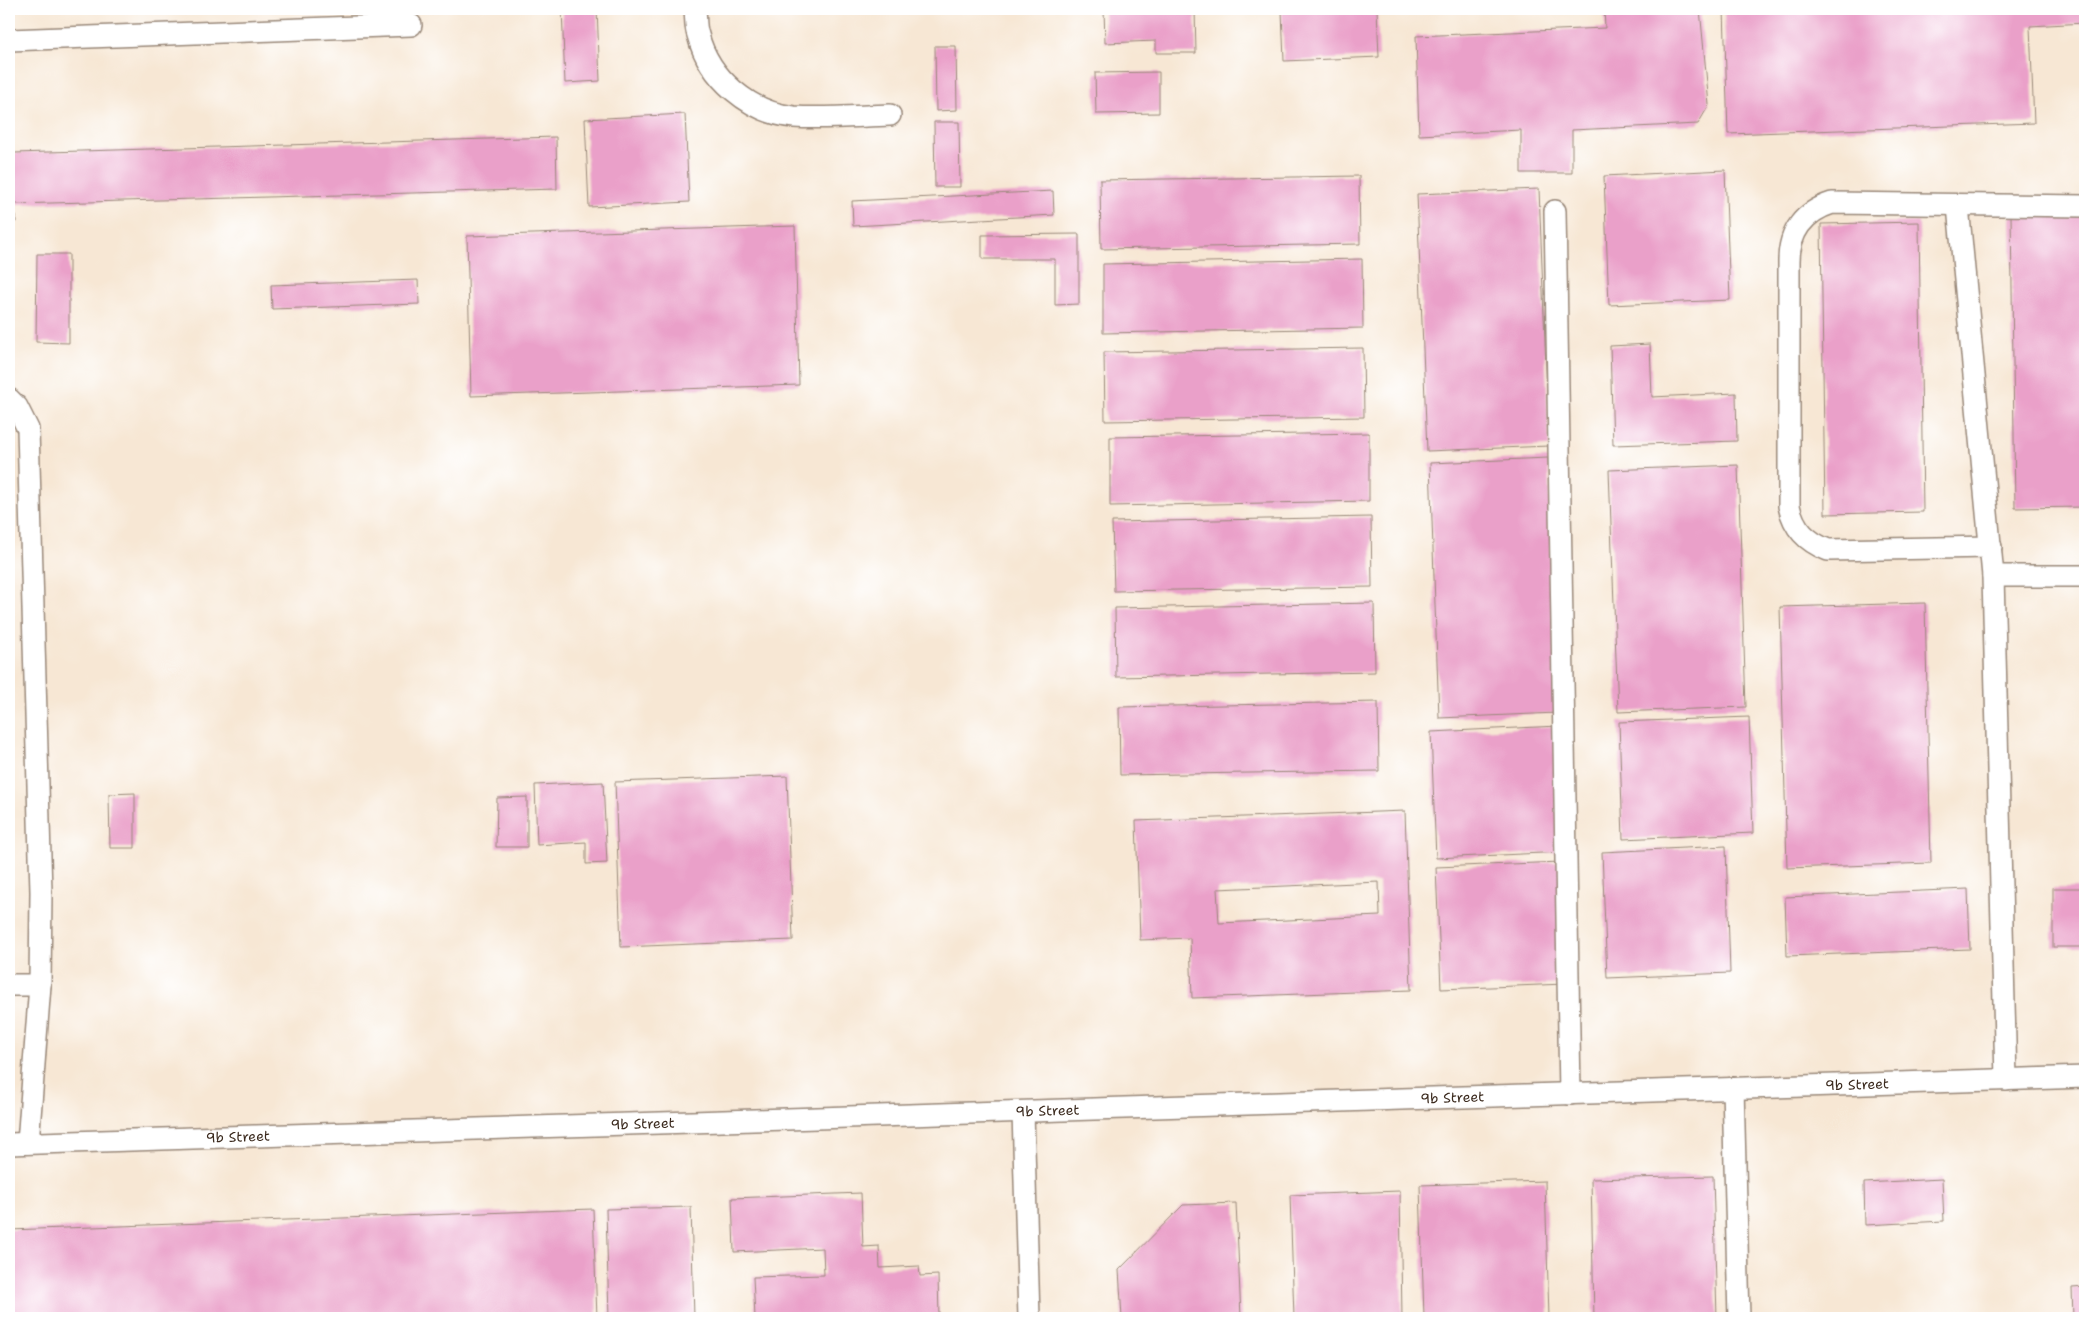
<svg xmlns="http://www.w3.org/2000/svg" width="2094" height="1327" font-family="'Shantell Sans',sans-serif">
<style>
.building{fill:#eaa0c9;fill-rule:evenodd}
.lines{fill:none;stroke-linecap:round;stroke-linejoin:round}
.service-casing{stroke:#998879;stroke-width:24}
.service{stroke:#fff;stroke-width:21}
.labels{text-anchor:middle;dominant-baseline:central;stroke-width:4;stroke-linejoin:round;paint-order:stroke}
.street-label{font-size:14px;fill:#3b2a1e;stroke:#fff}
</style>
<rect width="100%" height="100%" fill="#fff"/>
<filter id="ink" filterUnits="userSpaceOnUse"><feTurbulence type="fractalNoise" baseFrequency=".02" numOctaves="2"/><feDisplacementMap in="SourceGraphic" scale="10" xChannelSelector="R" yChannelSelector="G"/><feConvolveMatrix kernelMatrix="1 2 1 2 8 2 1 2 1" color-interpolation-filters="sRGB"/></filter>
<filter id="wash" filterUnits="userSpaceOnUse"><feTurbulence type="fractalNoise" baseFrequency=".0096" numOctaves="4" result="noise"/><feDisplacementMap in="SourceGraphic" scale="20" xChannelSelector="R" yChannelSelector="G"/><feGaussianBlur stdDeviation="1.12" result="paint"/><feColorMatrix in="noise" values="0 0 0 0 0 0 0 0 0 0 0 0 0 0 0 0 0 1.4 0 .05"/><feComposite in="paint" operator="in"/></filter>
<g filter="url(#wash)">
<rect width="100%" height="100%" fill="#f7e7d4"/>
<g id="blocks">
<g class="building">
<path d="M 562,9 L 597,9 L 600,81 L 565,83 Z"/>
<path d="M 1104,9 L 1195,9 L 1196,53 L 1156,53 L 1156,41 L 1105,43 Z"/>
<path d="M 1332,9 L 1377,9 L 1379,57 L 1284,61 L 1282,11 Z"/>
<path d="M 1604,9 L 1700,9 L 1709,105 L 1698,124 L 1572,130 L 1572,173 L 1521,173 L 1521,130 L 1419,135 L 1416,36 L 1605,28 Z"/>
<path d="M 1724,9 L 2085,9 L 2085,23 L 2030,26 L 2034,123 L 1728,134 Z"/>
<path d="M 935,46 L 956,46 L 957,110 L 936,111 Z"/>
<path d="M 1159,72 L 1159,113 L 1096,114 L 1095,73 Z"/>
<path d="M 685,114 L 689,202 L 589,207 L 585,119 Z"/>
<path d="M 934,122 L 959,122 L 960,187 L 935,187 Z"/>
<path d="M 556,137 L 557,189 L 15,204 L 16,222 L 9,222 L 9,174 L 14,174 L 14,153 Z"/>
<path d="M 1725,170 L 1730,300 L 1609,305 L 1604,176 Z"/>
<path d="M 1359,176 L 1360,244 L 1101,249 L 1100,180 Z"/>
<path d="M 1539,189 L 1549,446 L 1427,451 L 1417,194 Z"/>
<path d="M 1053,191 L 1054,215 L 853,226 L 852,201 Z"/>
<path d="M 2085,213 L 2085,507 L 2015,508 L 2011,214 Z"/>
<path d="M 1919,222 L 1923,512 L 1825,514 L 1821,224 Z"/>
<path d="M 795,226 L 799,385 L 471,396 L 467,236 Z"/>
<path d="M 1079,234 L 1079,304 L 1055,305 L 1055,259 L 982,259 L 982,235 Z"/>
<path d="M 37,254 L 69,254 L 69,343 L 36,342 Z"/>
<path d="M 1362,259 L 1363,328 L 1103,333 L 1103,264 Z"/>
<path d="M 418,280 L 419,304 L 272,309 L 271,285 Z"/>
<path d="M 1650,344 L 1652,397 L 1736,393 L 1737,441 L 1613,445 L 1610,346 Z"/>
<path d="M 1363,348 L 1364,417 L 1105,421 L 1104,352 Z"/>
<path d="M 1369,433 L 1369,501 L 1110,506 L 1110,437 Z"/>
<path d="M 1548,458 L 1557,713 L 1439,718 L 1430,463 Z"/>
<path d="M 1738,465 L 1746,707 L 1618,712 L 1609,470 Z"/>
<path d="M 1371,517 L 1372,587 L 1114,591 L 1112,522 Z"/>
<path d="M 1374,603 L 1375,672 L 1116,677 L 1115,608 Z"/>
<path d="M 1925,603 L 1931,863 L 1787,868 L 1780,607 Z"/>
<path d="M 1378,702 L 1379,771 L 1120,775 L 1119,707 Z"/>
<path d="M 1749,717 L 1753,833 L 1623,839 L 1619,722 Z"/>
<path d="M 1559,726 L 1564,852 L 1436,858 L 1431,732 Z"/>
<path d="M 787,776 L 793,940 L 621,947 L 615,782 Z"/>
<path d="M 603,782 L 607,863 L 586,864 L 586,842 L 537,845 L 535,785 Z"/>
<path d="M 135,793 L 135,848 L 110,848 L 109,794 Z"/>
<path d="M 527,797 L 527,847 L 496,847 L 497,798 Z"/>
<path d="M 1405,811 L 1411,990 L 1192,998 L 1190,938 L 1140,940 L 1136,821 ZM 1379,882 L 1380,916 L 1219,923 L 1217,889 Z"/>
<path d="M 1726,846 L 1730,973 L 1607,978 L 1602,852 Z"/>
<path d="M 1561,862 L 1565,984 L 1441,989 L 1436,867 Z"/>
<rect x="2053" y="888" width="32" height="59"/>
<path d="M 1968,889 L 1970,949 L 1787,956 L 1785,897 Z"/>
<path d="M 1713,1176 L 1717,1318 L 1594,1318 L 1591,1179 Z"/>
<path d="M 1942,1179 L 1944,1221 L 1865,1225 L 1864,1183 Z"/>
<path d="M 1545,1181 L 1549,1318 L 1424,1318 L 1420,1185 Z"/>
<path d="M 1400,1191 L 1402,1318 L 1294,1318 L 1290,1195 Z"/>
<path d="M 861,1193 L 863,1247 L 879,1246 L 880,1268 L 919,1266 L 920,1276 L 938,1275 L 939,1318 L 755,1318 L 753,1277 L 824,1275 L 823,1248 L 734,1252 L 732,1198 Z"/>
<path d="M 1236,1203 L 1241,1318 L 1122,1318 L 1119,1270 L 1183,1205 Z"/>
<path d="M 691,1207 L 694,1318 L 609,1318 L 606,1209 Z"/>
<path d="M 593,1209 L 597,1318 L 9,1318 L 9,1230 Z"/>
<path d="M 2085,1287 L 2085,1318 L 2073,1318 L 2072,1288 Z"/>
</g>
</g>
</g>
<g filter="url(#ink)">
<use href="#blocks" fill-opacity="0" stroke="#998879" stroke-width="1"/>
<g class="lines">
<defs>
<g id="service">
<path d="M 695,9 C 696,17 695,27 698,35 C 709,78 750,113 794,117 C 825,119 858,116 890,115"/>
<path d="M 9,40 L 411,25"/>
<path d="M 1958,206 L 1993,576 L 2006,1080"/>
<path d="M 1555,211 L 1570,1094"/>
<path d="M 9,399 L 17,407 L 28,429 L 41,892 L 40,985 L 28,1143"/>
<path d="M 1991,547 L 1828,550 C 1807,542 1794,529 1789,506 L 1789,261 C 1789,231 1804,212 1832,203 L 2085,206"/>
<path d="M 1993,576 L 2085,576"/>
<path d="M 9,985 L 40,985"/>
<path d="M 1733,1088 L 1739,1318"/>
<path d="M 1023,1112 L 1029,1318"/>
<path id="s1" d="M 9,1144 L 2085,1077"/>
</g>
</defs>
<use href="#service" class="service-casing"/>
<use href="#service" class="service"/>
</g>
</g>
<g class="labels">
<g class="street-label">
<text stroke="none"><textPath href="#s1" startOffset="1849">9b Street</textPath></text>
<text stroke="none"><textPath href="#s1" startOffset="1444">9b Street</textPath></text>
<text stroke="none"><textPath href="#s1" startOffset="1039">9b Street</textPath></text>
<text stroke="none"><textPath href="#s1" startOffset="634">9b Street</textPath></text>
<text stroke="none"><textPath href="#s1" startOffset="229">9b Street</textPath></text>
</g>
</g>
<rect width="2094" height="1327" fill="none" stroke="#fff" stroke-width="30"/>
</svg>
